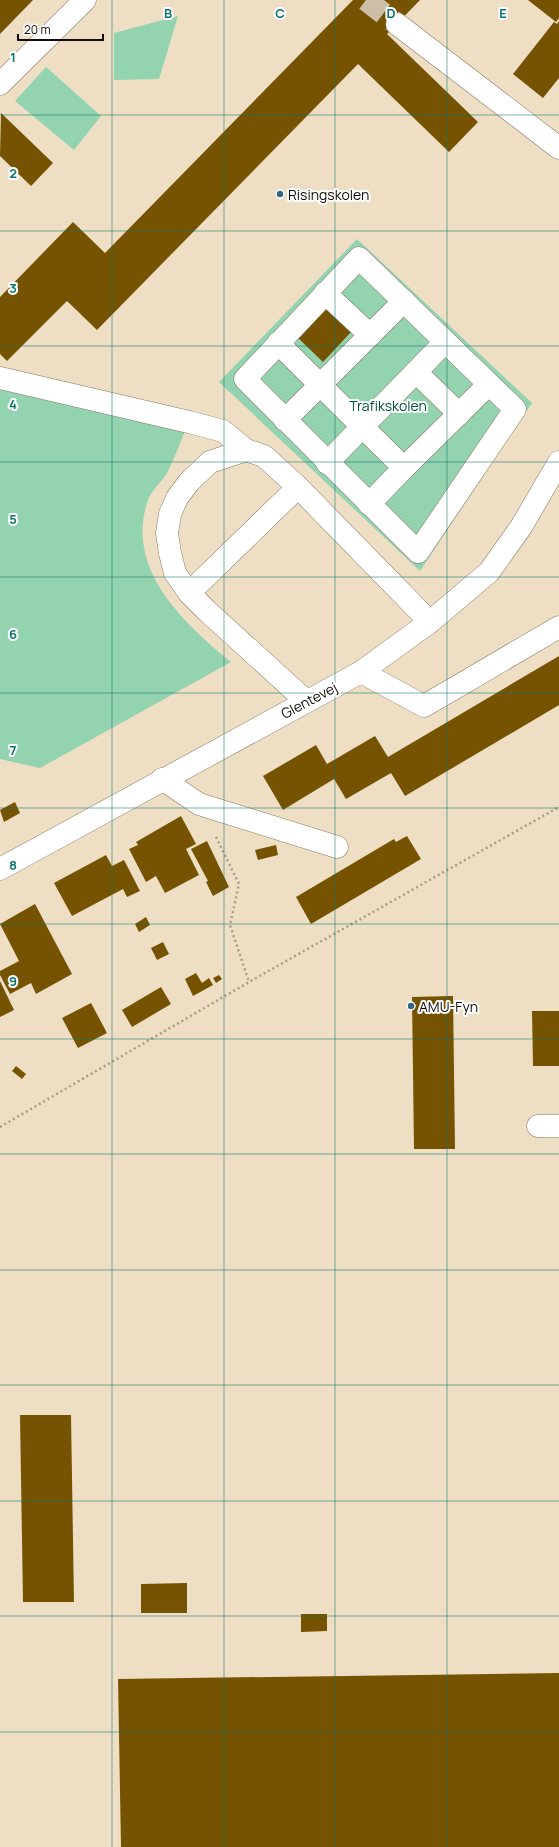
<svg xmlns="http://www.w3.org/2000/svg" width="559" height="1847" font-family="Manrope,sans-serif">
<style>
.green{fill:#93d3af}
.building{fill:#765300}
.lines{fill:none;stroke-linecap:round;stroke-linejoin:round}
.minor-tunnel{stroke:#cdbea7;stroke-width:22;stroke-dasharray:22 11;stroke-linecap:butt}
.minor-casing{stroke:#877961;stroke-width:23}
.path{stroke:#a89c88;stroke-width:2.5;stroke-dasharray:2 3;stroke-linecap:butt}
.minor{stroke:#fff;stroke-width:22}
.grid{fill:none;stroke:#0f766e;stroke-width:1;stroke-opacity:0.55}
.poi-dot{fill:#306682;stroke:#fff;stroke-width:1.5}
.labels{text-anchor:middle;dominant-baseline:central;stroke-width:4;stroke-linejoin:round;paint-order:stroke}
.poi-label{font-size:14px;fill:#100b04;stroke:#fff;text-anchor:start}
.park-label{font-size:14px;fill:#005433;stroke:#fff}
.street-label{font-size:14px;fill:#100b04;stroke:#fff}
.grid-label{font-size:13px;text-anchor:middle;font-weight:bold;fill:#0f766e;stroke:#fff;stroke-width:4;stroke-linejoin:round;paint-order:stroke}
</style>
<rect width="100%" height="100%" fill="#eedec4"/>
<g class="green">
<path d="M 178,16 L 159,79 L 114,80 L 114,33 Z"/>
<path d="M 46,67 L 101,116 L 74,150 L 15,101 Z"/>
<path d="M 357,239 L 532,403 L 420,571 L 219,382 Z"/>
<path d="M 0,387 L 185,431 C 179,445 174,460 167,473 C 162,482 152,489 148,500 C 124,569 184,623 231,662 L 40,768 L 0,759 Z"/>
</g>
<g class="building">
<path d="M 0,0 L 33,0 L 0,34 Z"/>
<path d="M 353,0 L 420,0 L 387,34 L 478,122 L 449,152 L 358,64 L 97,330 L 67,301 L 7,361 L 0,354 L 0,297 L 73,222 L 105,253 Z"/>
<path d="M 528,0 L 559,0 L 559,18 L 556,22 Z"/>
<path d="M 559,21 L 559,78 L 543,98 L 513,74 L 554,22 L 557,24 Z"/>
<path d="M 1,113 L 53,163 L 31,186 L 0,156 Z"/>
<path d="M 325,307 L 351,332 L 323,362 L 297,337 Z"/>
<path d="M 559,656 L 559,705 L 405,796 L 391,773 L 346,799 L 334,779 L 283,810 L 263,776 L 316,745 L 327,764 L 375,736 L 388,757 Z"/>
<path d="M 15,802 L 20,813 L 4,822 L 0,810 Z"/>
<path d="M 181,816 L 196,844 L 186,849 L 199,875 L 165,893 L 156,876 L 146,882 L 129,849 L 138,845 L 136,842 Z"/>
<path d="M 407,836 L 421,859 L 311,924 L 296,897 L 394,839 L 396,842 Z"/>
<path d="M 207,841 L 229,887 L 213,896 L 206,882 L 208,881 L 191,849 Z"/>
<path d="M 276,845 L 278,855 L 258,860 L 255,850 Z"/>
<path d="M 106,855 L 112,866 L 124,860 L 140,891 L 127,897 L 123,889 L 72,916 L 54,883 Z"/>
<path d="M 35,904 L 72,974 L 36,994 L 31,983 L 10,994 L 0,975 L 0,971 L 19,961 L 0,924 Z"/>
<path d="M 146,917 L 150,925 L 139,932 L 135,924 Z"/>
<path d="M 163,942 L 169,954 L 157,960 L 151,948 Z"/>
<path d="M 196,973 L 202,983 L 209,978 L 213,985 L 193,996 L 185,979 Z"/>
<path d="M 219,975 L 222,979 L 216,983 L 213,978 Z"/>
<path d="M 0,981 L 14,1010 L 0,1017 Z"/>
<path d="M 161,987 L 171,1004 L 132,1027 L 122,1010 Z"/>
<path d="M 453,996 L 455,1149 L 414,1149 L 412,997 Z"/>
<path d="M 91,1003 L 107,1033 L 78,1048 L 62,1018 Z"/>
<path d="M 532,1011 L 559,1011 L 559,1066 L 533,1066 Z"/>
<path d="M 16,1066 L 26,1074 L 22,1079 L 12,1071 Z"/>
<path d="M 20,1415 L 71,1415 L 74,1602 L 23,1602 Z"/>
<path d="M 187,1583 L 187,1613 L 141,1613 L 141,1584 Z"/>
<path d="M 301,1614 L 327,1614 L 327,1631 L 301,1632 Z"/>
<path d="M 559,1673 L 559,1847 L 121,1847 L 118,1679 Z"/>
</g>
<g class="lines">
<path class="minor-tunnel" d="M 366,0 L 397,24"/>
<defs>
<g id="minor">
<path d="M 397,24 L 559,148"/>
<path d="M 0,84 L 85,0"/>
<path d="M 325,293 L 370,335"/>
<path d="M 278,343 L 404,468 L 489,384 L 359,258 L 245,379 L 418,552 L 515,409 L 489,384"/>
<path d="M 416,372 L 459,414"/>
<path d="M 0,378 L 189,422 L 223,431 L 246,450"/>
<path d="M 285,420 L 404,301"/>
<path d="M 327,463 L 445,342"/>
<path d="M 369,504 L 404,468"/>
<path d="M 189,593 L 298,487"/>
<path d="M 361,672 L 424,706 L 559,627"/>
<path d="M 306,701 L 207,611 L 189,593 L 175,573 L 170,553 L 167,533 L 170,514 L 177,498 L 189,482 L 210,462 L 246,450 L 264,456 L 298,487 L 430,622"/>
<path d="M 162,779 L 199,804 L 337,847"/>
<path d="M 0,869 L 361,672 L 430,622 L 489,572 L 521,527 L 559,462"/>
<path d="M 538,1126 L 559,1126"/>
</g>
</defs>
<use href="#minor" class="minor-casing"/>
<g class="path">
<path d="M 216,837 L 239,884 L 230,925 L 249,982"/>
<path d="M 0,1127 L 249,982 L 559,807"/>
</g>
<use href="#minor" class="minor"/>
</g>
<path class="grid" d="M 112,0 L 112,1847M 224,0 L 224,1847M 335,0 L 335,1847M 447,0 L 447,1847M 0,115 L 559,115M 0,231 L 559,231M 0,346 L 559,346M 0,462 L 559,462M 0,577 L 559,577M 0,693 L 559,693M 0,808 L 559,808M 0,924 L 559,924M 0,1039 L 559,1039M 0,1154 L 559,1154M 0,1270 L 559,1270M 0,1385 L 559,1385M 0,1501 L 559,1501M 0,1616 L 559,1616M 0,1732 L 559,1732"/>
<g class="poi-dot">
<circle cx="280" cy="194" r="4"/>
<circle cx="411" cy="1006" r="4"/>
</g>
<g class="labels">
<g class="poi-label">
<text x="288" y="194">Risingskolen</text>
<text x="419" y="1006">AMU-Fyn</text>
</g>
<g class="park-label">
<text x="388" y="405">Trafikskolen</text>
</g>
<g class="street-label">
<text transform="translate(309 700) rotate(-28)">Glentevej</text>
</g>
</g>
<g class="grid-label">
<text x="168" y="18">B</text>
<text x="280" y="18">C</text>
<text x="391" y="18">D</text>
<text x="503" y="18">E</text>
<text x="13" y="62">1</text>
<text x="13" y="178">2</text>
<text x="13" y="293">3</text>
<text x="13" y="409">4</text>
<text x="13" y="524">5</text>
<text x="13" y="639">6</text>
<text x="13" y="755">7</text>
<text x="13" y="870">8</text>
<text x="13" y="986">9</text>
</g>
<path d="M18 34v6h85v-6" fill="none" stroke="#100b04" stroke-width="2"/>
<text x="24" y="34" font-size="12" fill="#100b04" stroke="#ffffff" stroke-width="3" paint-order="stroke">20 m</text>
</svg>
